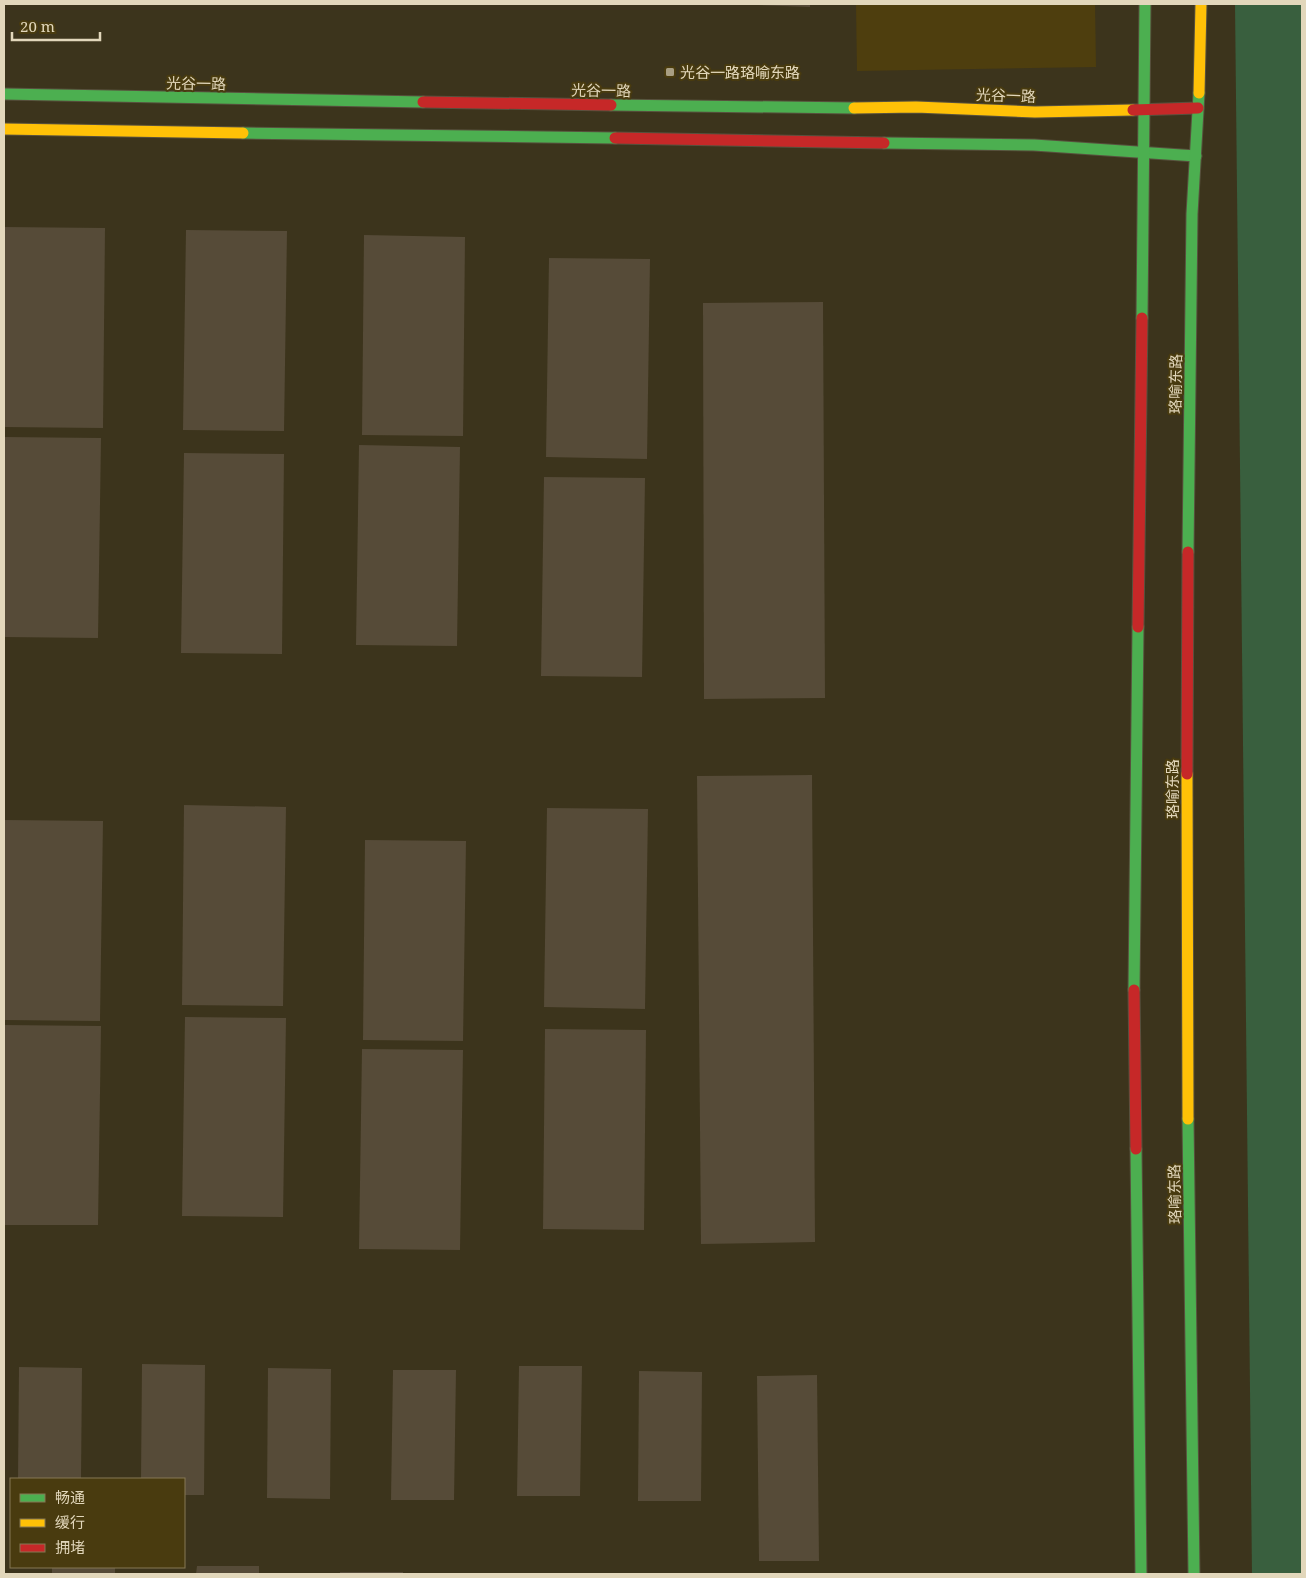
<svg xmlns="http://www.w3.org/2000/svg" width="1306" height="1578" font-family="'Noto Serif','Noto Sans SC',serif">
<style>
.built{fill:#4e3e0e}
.green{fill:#395f3e}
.building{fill:#564b38}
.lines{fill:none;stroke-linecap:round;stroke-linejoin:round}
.fast-casing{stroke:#58513e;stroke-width:13}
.slow-casing{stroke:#58513e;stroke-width:13}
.jam-casing{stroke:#58513e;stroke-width:13}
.fast{stroke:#4caf50;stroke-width:11}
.slow{stroke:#ffc107;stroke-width:11}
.jam{stroke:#c62828;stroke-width:11}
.poi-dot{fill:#a89e83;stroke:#493b0f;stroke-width:2}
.labels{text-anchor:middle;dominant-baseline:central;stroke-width:4;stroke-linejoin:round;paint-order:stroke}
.poi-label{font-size:15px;fill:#e2d7bb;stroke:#493b0f;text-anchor:start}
.street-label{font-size:15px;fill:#e2d7bb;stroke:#493b0f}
</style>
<rect width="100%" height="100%" fill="#3c341c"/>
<path class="built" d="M 856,4 L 1095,4 L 1096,67 L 857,71 Z"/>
<path class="green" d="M 1235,4 L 1302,4 L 1302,1574 L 1252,1574 Z"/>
<g class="building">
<path d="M 758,4 L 810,4 L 810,7 L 758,5 Z"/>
<path d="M 4,227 L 105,228 L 103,428 L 4,427 Z"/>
<path d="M 186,230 L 287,231 L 284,431 L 183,430 Z"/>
<path d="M 364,235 L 465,237 L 463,436 L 362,435 Z"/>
<path d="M 549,258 L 650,259 L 647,459 L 546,457 Z"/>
<path d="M 823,302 L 825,698 L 704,699 L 703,303 Z"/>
<path d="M 4,437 L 101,438 L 98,638 L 4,637 Z"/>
<path d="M 359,445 L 460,447 L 457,646 L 356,645 Z"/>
<path d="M 184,453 L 284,454 L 282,654 L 181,653 Z"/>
<path d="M 544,477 L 645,478 L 642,677 L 541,676 Z"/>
<path d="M 812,775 L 815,1242 L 701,1244 L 697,776 Z"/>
<path d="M 184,805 L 286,807 L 283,1006 L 182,1005 Z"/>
<path d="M 547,808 L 648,809 L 645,1009 L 544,1007 Z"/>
<path d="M 4,820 L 103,821 L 100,1021 L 4,1020 Z"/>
<path d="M 365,840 L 466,841 L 463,1041 L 363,1040 Z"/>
<path d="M 185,1017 L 286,1018 L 283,1217 L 182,1216 Z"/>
<path d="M 4,1025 L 101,1026 L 98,1225 L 4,1225 Z"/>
<path d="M 545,1029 L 646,1030 L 644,1230 L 543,1229 Z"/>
<path d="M 362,1049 L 463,1050 L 460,1250 L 359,1249 Z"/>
<path d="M 142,1364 L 205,1365 L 204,1495 L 184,1495 L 184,1479 L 141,1479 Z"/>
<path d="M 519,1366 L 582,1366 L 580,1496 L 517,1496 Z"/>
<path d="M 19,1367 L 82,1368 L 81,1479 L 18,1479 Z"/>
<path d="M 268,1368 L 331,1369 L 330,1499 L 267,1498 Z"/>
<path d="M 393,1370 L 456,1370 L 454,1500 L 391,1500 Z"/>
<path d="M 639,1371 L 702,1372 L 701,1501 L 638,1501 Z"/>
<path d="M 817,1375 L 819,1561 L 759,1561 L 757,1376 Z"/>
<path d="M 197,1566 L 259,1566 L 259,1574 L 196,1574 Z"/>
<rect x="52" y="1567" width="63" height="7"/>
<rect x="340" y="1572" width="63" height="2"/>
</g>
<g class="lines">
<defs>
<g id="fast">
<path d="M 4,94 L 423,102"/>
<path d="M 611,105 L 854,108"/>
<path d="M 243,133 L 615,138"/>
<path d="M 884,143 L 1034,145 L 1196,156"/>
<path d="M 1142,318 L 1145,4"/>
<path d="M 1188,552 L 1192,214 L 1199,93"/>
<path d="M 1134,990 L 1138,627"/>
<path d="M 1188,1119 L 1194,1574"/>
<path d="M 1136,1149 L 1141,1574"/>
</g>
<g id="slow">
<path d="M 1199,93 L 1201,4"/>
<path d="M 854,108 L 916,107 L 1035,112 L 1133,110"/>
<path d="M 4,129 L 243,133"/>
<path d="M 1187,774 L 1188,1119"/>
</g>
<g id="jam">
<path d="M 423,102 L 611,105"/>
<path d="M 1133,110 L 1198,108"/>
<path d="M 615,138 L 884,143"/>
<path d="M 1138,627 L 1142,318"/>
<path d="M 1187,774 L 1188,552"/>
<path d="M 1134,990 L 1136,1149"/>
</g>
</defs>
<use href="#fast" class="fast-casing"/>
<use href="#slow" class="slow-casing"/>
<use href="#jam" class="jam-casing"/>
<use href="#fast" class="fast"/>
<use href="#slow" class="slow"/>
<use href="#jam" class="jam"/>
</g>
<rect class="poi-dot" x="665" y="67" width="10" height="10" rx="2.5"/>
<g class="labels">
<g class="poi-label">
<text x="680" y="72">光谷一路珞喻东路</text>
</g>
<g class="street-label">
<text transform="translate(196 83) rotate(1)">光谷一路</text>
<text transform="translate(601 90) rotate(1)">光谷一路</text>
<text transform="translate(1006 95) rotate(2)">光谷一路</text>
<text transform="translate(1175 384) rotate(-89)">珞喻东路</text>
<text transform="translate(1172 789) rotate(-90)">珞喻东路</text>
<text transform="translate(1174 1194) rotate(-91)">珞喻东路</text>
</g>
</g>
<rect width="1306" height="1578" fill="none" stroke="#e2d7bb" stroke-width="10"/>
<rect x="10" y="1478" width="175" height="90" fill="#493b0f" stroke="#867954"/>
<rect x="20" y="1494" width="25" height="8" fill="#4caf50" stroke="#867954"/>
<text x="55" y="1503" font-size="15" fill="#e2d7bb">畅通</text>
<rect x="20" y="1519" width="25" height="8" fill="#ffc107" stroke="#867954"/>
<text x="55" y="1528" font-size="15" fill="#e2d7bb">缓行</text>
<rect x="20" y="1544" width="25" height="8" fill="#c62828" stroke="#867954"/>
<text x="55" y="1553" font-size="15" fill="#e2d7bb">拥堵</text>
<path d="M12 32v8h88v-8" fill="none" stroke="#e2d7bb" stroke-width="2.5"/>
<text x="20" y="32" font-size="15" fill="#e2d7bb" stroke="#493b0f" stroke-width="4" paint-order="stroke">20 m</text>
</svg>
